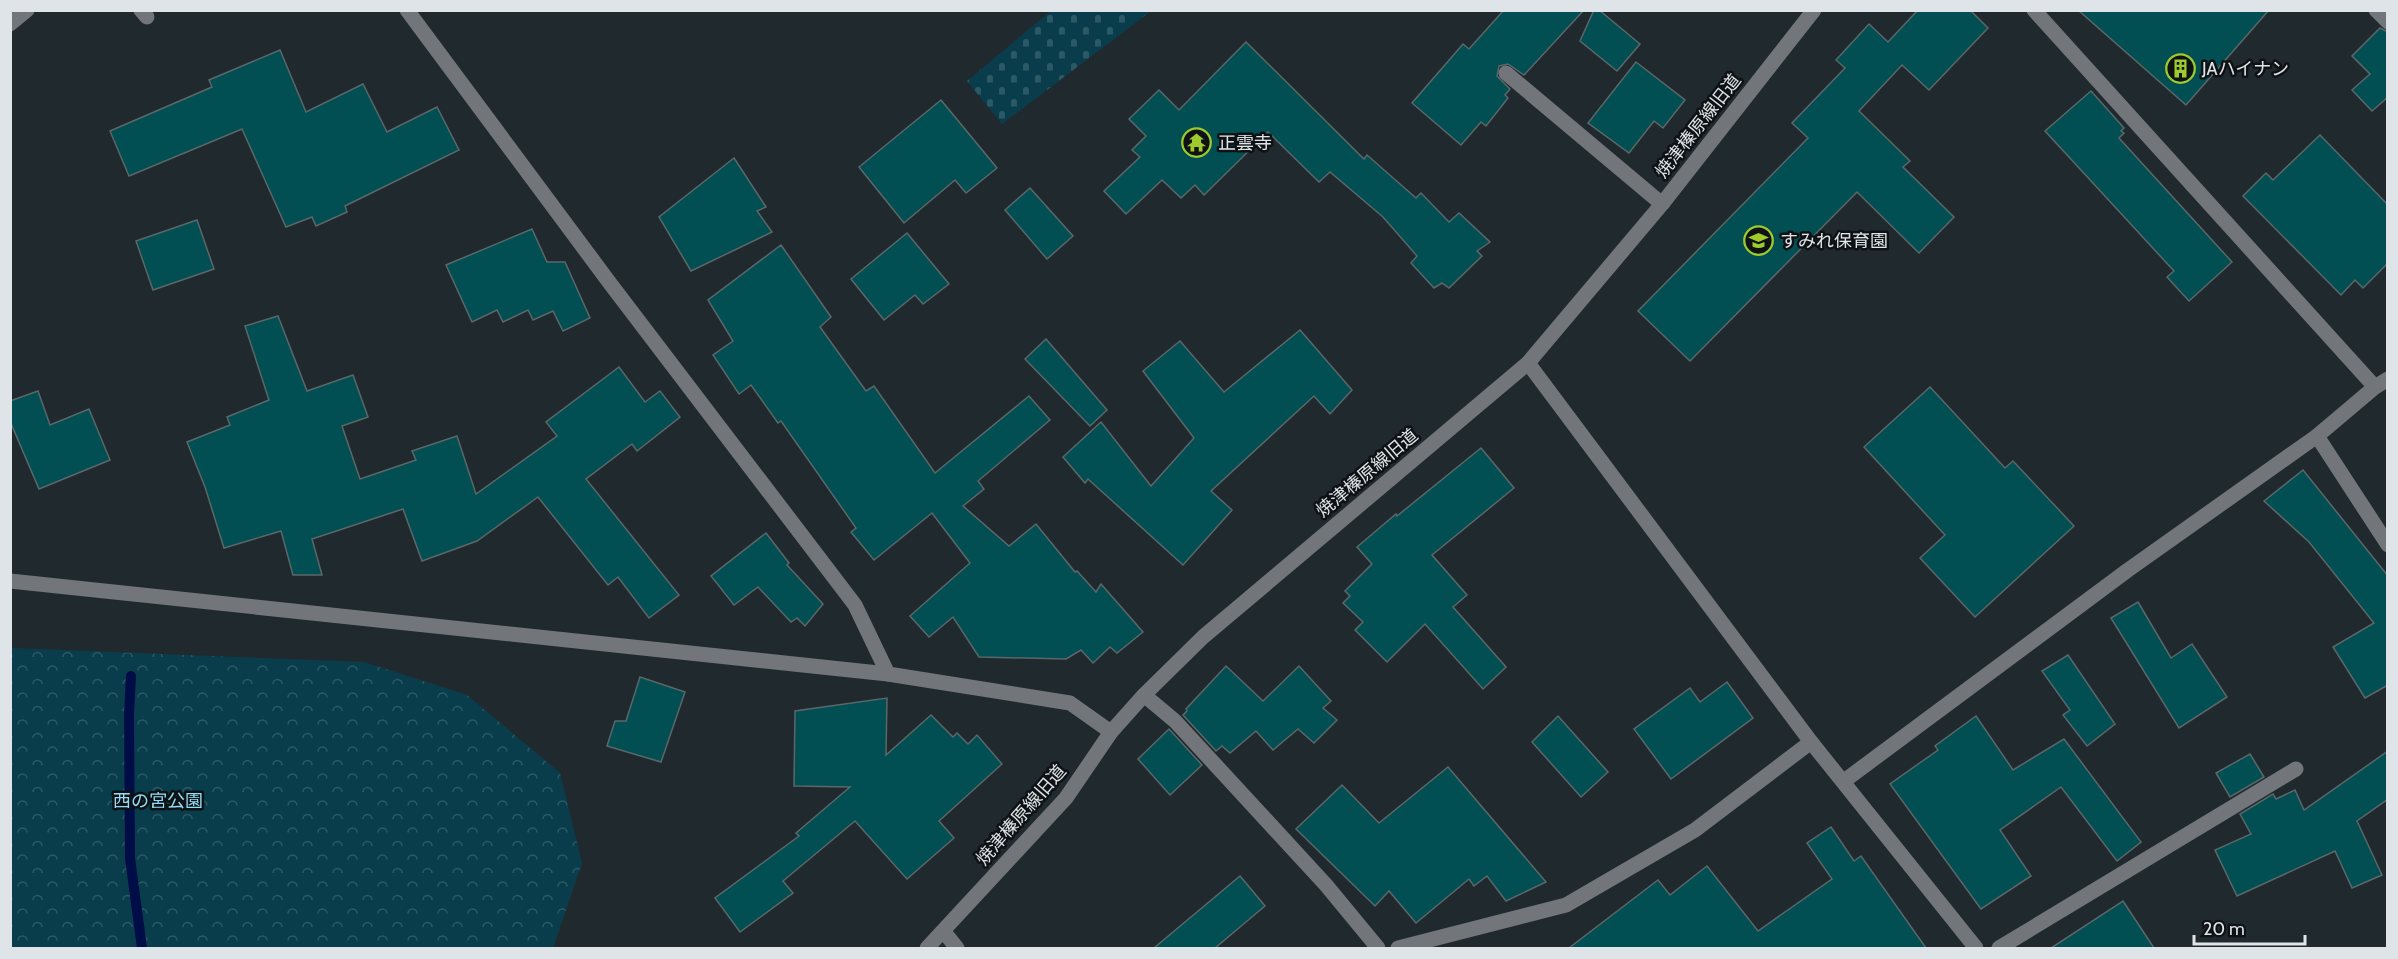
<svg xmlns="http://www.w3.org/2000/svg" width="2398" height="959" font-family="Cabin,'Noto Sans JP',sans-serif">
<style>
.cemetery{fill:url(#cemetery-stones)}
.park{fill:url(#park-crowns)}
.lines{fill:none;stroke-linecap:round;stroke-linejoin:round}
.stream{stroke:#000d46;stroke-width:10}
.building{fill:#014e53;stroke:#5b6768;stroke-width:1.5}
.minor{stroke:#72767a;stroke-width:15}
.labels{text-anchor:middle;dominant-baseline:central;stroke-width:5;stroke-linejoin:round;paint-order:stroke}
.poi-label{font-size:18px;fill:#dee4e7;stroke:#0e1214;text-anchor:start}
.street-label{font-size:18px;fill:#dee4e7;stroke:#0e1214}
.park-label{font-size:18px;fill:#91ddf8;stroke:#0e1214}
</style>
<defs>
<pattern id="cemetery-stones" width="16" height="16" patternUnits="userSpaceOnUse" patternTransform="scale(1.5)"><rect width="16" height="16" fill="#093d4c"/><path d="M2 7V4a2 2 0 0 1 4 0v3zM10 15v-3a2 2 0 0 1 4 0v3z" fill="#2c5966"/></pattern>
<pattern id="park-crowns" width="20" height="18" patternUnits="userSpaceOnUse" patternTransform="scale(1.5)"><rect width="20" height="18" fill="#093d4c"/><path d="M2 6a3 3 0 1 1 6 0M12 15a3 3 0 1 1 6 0" fill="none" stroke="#2c5966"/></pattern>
</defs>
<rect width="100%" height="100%" fill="#202a2e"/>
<path class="cemetery" d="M 1052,10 L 1151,11 L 1002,124 L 967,81 Z"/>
<path class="park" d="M 11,648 L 364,662 L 467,695 L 560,773 L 582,863 L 553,948 L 11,948 Z"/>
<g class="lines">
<path class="stream" d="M 131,676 L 129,714 L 130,858 L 142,948"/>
</g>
<g class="building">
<path d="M 1504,10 L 1584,10 L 1524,75 L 1508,64 L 1499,66 L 1497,76 L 1510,89 L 1505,95 L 1508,98 L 1486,126 L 1481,122 L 1461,145 L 1412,103 L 1463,44 L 1469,49 Z"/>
<path d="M 1594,10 L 1599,10 L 1640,44 L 1617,71 L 1580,41 Z"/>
<path d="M 1918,10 L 1970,10 L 1988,28 L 1929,90 L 1902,65 L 1859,111 L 1910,161 L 1903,167 L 1954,217 L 1919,253 L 1857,192 L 1690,361 L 1638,311 L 1808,138 L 1792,123 L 1845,68 L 1836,60 L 1869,24 L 1888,42 Z"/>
<path d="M 2078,10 L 2269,10 L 2186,105 Z"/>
<path d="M 2380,28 L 2388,32 L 2388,97 L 2372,111 L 2352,90 L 2370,74 L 2352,56 Z"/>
<path d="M 1246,42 L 1364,159 L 1367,155 L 1416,198 L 1421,193 L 1449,222 L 1459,213 L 1490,242 L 1477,251 L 1482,256 L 1449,288 L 1442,283 L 1434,288 L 1411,263 L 1417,256 L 1383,217 L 1330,172 L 1319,182 L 1268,132 L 1204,195 L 1195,185 L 1181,198 L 1162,180 L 1126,214 L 1104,191 L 1140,157 L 1132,150 L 1146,136 L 1129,119 L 1159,90 L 1179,110 Z"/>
<path d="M 280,50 L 306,112 L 363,84 L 387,132 L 437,107 L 459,150 L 345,206 L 347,212 L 316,226 L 312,217 L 286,227 L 242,129 L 129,176 L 110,131 L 212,87 L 209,80 Z"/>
<path d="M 1636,62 L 1685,100 L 1663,128 L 1654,121 L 1629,153 L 1588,123 Z"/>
<path d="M 2091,91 L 2124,128 L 2121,131 L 2124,133 L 2119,138 L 2232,262 L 2189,301 L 2167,277 L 2174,271 L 2045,131 Z"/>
<path d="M 941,100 L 997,168 L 966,193 L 955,180 L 904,223 L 859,167 Z"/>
<path d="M 2320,135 L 2388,205 L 2388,263 L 2363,288 L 2355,280 L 2341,295 L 2243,196 L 2266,173 L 2273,180 Z"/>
<path d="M 734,158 L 766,207 L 757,211 L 772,232 L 691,271 L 659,217 Z"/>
<path d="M 1030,188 L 1073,236 L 1047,259 L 1005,210 Z"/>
<path d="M 197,220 L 214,269 L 153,290 L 136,241 Z"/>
<path d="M 532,229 L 547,262 L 565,262 L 590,318 L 563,331 L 553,311 L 533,320 L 528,310 L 503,322 L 497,310 L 472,322 L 446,265 Z"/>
<path d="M 907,233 L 949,284 L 923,304 L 915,295 L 884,320 L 851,279 Z"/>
<path d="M 781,245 L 831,317 L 820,327 L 866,391 L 874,386 L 935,473 L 1029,396 L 1050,420 L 978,481 L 984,489 L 963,506 L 1009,546 L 1036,524 L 1075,572 L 1077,571 L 1096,592 L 1101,584 L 1143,632 L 1117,653 L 1110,647 L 1093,663 L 1081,650 L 1066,659 L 979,657 L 953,617 L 929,637 L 910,616 L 970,563 L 932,513 L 874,560 L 851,532 L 856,528 L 781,421 L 778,423 L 751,385 L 739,394 L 713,355 L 733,341 L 708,300 Z"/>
<path d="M 278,316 L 307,391 L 353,375 L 368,417 L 342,426 L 360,479 L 416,460 L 412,451 L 457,436 L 476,494 L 557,436 L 546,422 L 619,367 L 645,402 L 660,391 L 680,417 L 637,451 L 632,444 L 586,479 L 679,595 L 649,618 L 618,577 L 608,585 L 538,497 L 477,541 L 422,561 L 403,509 L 312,539 L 322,575 L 293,575 L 281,531 L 224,548 L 205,487 L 187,442 L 230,425 L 227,417 L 269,400 L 245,326 Z"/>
<path d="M 1300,330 L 1352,390 L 1330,414 L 1314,396 L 1211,491 L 1232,510 L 1183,565 L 1088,479 L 1085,483 L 1063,457 L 1101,422 L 1151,486 L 1194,438 L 1143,371 L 1180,341 L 1224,392 Z"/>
<path d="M 1046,339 L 1107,410 L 1090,426 L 1025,359 Z"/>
<path d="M 1930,387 L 2005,468 L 2013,461 L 2074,526 L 1975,617 L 1920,558 L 1945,535 L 1864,447 Z"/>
<path d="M 38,391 L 50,425 L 89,409 L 110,460 L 39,489 L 10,421 L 10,401 Z"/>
<path d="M 1481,448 L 1514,488 L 1432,555 L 1467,595 L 1453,607 L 1506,667 L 1483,689 L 1425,624 L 1387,662 L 1355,630 L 1363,622 L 1343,603 L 1350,596 L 1345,591 L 1372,564 L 1357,547 L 1396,514 L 1397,516 Z"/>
<path d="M 2303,470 L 2388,576 L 2388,685 L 2365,698 L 2333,647 L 2374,623 L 2309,542 L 2264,501 Z"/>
<path d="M 766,533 L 789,563 L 787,565 L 823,604 L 805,626 L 797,618 L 791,622 L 758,587 L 734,605 L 711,576 Z"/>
<path d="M 2138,602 L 2171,658 L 2192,644 L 2227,697 L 2179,728 L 2111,618 Z"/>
<path d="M 2068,655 L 2115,724 L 2087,746 L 2063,715 L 2070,710 L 2042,671 Z"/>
<path d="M 1226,666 L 1263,701 L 1299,666 L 1331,701 L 1323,708 L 1337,720 L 1314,743 L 1298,729 L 1273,750 L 1256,731 L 1230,753 L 1222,746 L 1216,751 L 1183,715 L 1187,711 L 1186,709 Z"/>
<path d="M 640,677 L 685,692 L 661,762 L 607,746 L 615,721 L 626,721 Z"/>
<path d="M 1727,682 L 1753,718 L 1671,779 L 1634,729 L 1690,688 L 1700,702 Z"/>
<path d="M 887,698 L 886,755 L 931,715 L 953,737 L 957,733 L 968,744 L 977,735 L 1002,764 L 939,821 L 954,838 L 907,879 L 855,821 L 783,881 L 793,893 L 740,932 L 715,898 L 799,836 L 796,833 L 850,787 L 794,786 L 795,711 Z"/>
<path d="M 1558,716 L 1608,772 L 1581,797 L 1532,742 Z"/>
<path d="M 1976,716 L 2013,770 L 2064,739 L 2141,842 L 2117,861 L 2061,787 L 2000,830 L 2031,876 L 1981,909 L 1890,784 L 1938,750 L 1935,746 Z"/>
<path d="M 1169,729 L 1202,765 L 1170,795 L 1138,759 Z"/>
<path d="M 2388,751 L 2388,799 L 2357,821 L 2382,875 L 2352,888 L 2335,851 L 2237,896 L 2215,850 L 2251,834 L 2240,814 L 2273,794 L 2276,799 L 2295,790 L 2304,810 Z"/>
<path d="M 2250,754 L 2264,777 L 2230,797 L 2216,773 Z"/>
<path d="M 1448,767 L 1546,882 L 1506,901 L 1487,876 L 1474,886 L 1469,879 L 1416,923 L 1389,891 L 1375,906 L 1296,829 L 1342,785 L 1379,823 Z"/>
<path d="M 1831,827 L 1854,861 L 1861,856 L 1926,948 L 1569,948 L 1658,880 L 1670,895 L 1707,866 L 1758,931 L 1832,879 L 1807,843 Z"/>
<path d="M 1240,876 L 1265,906 L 1215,948 L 1154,948 Z"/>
<path d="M 2123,901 L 2154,948 L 2051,948 Z"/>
</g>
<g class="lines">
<g class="minor">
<path d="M 141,10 L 147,17"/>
<path d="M 407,10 L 609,282 L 855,605 L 888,674"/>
<path d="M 2034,10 L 2375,387"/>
<path d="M 2376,10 L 2388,22"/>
<path d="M 10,24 L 27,10"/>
<path d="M 1506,73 L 1662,204"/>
<path d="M 1528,363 L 1811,742 L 1976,948"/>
<path d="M 2317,436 L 2388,545"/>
<path d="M 10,581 L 888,674 L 1070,703 L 1111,732"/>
<path d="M 1144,695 L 1175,721 L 1326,885 L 1378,948"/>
<path d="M 1844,781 L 2128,570 L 2317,436 L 2375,387 L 2388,379"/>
<path d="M 944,932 L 957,948"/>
<path d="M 927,948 L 1066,798 L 1111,732 L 1144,695 L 1203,637 L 1528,363 L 1662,204 L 1814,10"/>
<path d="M 1398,948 L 1566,905 L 1695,830 L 1811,742"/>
<path d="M 1999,948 L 2296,769"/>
</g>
</g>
<defs>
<symbol id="building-ring" viewBox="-11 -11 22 22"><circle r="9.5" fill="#0e1214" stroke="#9fca2c" stroke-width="1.5"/><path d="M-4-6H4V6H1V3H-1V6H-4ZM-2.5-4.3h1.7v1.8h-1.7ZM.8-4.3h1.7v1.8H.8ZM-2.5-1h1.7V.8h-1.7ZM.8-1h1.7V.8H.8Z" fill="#9fca2c"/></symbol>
<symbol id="temple-ring" viewBox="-11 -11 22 22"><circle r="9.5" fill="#0e1214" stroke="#9fca2c" stroke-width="1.5"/><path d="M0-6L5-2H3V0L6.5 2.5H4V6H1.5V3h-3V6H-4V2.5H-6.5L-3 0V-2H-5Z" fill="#9fca2c"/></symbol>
<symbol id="school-ring" viewBox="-11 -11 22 22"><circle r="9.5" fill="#0e1214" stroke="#9fca2c" stroke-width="1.5"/><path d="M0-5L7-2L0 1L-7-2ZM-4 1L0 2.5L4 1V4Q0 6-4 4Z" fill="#9fca2c"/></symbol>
</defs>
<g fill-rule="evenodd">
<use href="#building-ring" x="2164" y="52" width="33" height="33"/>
<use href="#temple-ring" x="1180" y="126" width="33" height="33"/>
<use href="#school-ring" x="1742" y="224" width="33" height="33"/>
</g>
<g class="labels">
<g class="poi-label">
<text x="2202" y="69">JAハイナン</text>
<text x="1218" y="143">正雲寺</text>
<text x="1780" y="241">すみれ保育園</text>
</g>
<g class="street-label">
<text transform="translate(1698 126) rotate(-52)">焼津榛原線旧道</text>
<text transform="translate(1367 473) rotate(-40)">焼津榛原線旧道</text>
<text transform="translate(1021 815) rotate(-49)">焼津榛原線旧道</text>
</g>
<g class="park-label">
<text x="158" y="801">西の宮公園</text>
</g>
</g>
<rect width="2398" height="959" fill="none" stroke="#dee4e7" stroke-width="24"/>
<path d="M2194 935v9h111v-9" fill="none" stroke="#dee4e7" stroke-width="3"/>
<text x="2203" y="935" font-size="18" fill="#dee4e7" stroke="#0e1214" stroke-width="4.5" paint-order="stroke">20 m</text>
</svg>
